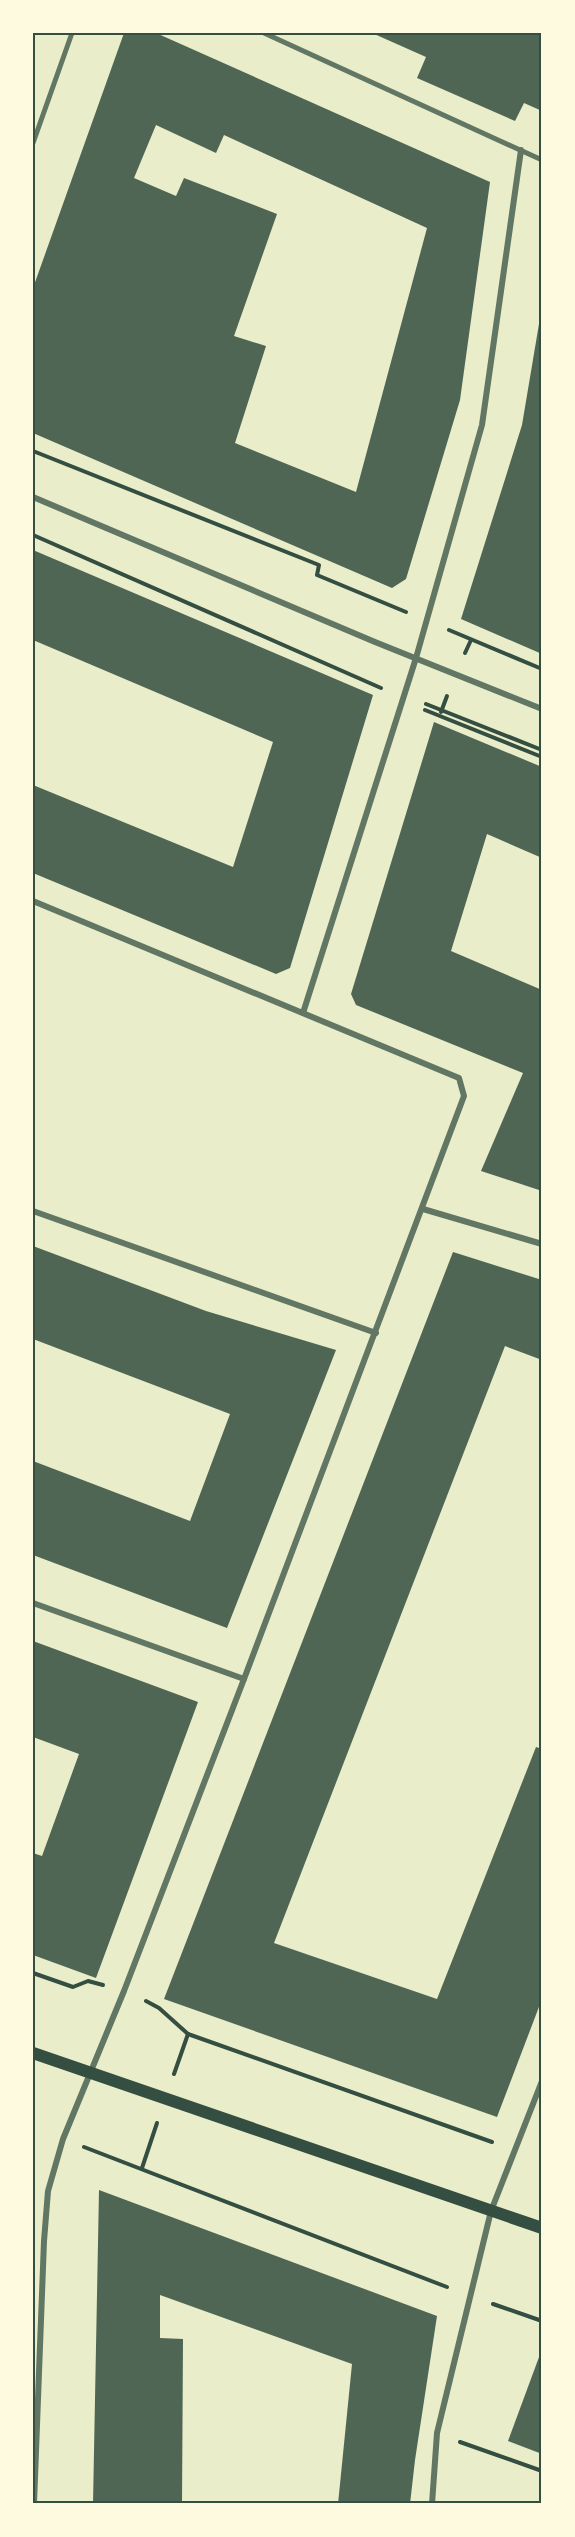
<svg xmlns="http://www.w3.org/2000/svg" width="575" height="2537" font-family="'Source Sans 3',sans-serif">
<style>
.building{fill:#4f6655;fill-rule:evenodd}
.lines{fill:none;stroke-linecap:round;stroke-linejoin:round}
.path{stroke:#344e41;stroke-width:4}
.pedestrian{stroke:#617663;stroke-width:5}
.minor{stroke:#617663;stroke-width:6}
.secondary{stroke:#344e41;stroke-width:12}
.neatline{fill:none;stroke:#344e41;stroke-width:2}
</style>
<rect width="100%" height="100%" fill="#e9edc9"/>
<g class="building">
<path d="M 124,33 L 156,33 L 490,182 L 460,400 L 406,579 L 392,588 L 33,433 L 33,288 ZM 156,125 L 216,153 L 224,135 L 427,228 L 356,492 L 235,443 L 266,346 L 234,336 L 277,214 L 184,178 L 176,196 L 134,178 Z"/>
<path d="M 372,33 L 542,33 L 542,111 L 524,103 L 515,121 L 417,78 L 426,57 Z"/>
<path d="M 541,312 L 542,312 L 542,654 L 461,619 L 522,425 Z"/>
<path d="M 33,550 L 373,695 L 290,968 L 276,974 L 33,873 L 33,785 L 233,867 L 273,742 L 33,640 Z"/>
<path d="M 434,722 L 542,767 L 542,858 L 487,834 L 451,951 L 542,990 L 542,1191 L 481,1171 L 523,1073 L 356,1005 L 351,994 Z"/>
<path d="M 33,1246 L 206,1311 L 336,1350 L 227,1628 L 33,1555 L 33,1461 L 190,1521 L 230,1414 L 33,1339 Z"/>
<path d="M 453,1252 L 542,1280 L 542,1360 L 505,1346 L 274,1943 L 437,1999 L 536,1747 L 542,1749 L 542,1999 L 497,2117 L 164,1999 Z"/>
<path d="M 33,1641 L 198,1702 L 96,1978 L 33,1955 L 33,1853 L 42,1856 L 79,1754 L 33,1737 Z"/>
<path d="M 99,2190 L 437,2316 L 415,2460 L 410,2504 L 338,2504 L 352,2364 L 160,2295 L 160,2338 L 183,2339 L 182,2504 L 93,2504 Z"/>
<path d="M 542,2349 L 542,2454 L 508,2441 Z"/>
</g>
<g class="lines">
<g class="path">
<path d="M 33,451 L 319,565 L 317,575 L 406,612"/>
<path d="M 33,535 L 381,688"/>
<path d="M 449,630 L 542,669"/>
<path d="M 465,653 L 471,640"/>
<path d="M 426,704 L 542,750"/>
<path d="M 425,710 L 542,757"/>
<path d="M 441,712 L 447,696"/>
<path d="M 33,1973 L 73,1987 L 88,1981 L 103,1985"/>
<path d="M 146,2001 L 159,2008 L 188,2034 L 492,2142"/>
<path d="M 174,2074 L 188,2034"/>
<path d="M 84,2147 L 447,2287"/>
<path d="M 142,2168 L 157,2123"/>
<path d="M 493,2304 L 542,2321"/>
<path d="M 460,2442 L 542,2471"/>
</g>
<g class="pedestrian">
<path d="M 264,33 L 542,160"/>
<path d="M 33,143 L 72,33"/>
</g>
<g class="minor">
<path d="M 33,497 L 375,642 L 542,709"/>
<path d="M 33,901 L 459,1078 L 464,1096 L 244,1679 L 124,1991 L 63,2139 L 48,2191 L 44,2241 L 34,2504"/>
<path d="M 303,1013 L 416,658 L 482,425 L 521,150"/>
<path d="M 423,1209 L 542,1244"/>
<path d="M 33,1211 L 376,1333"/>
<path d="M 33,1603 L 244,1679"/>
<path d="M 432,2504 L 437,2433 L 491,2211 L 542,2081"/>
</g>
<path class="secondary" d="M 33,2053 L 542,2228"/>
</g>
<rect width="575" height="2537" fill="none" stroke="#fefae0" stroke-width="69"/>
<rect x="34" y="34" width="506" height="2468" class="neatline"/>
</svg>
